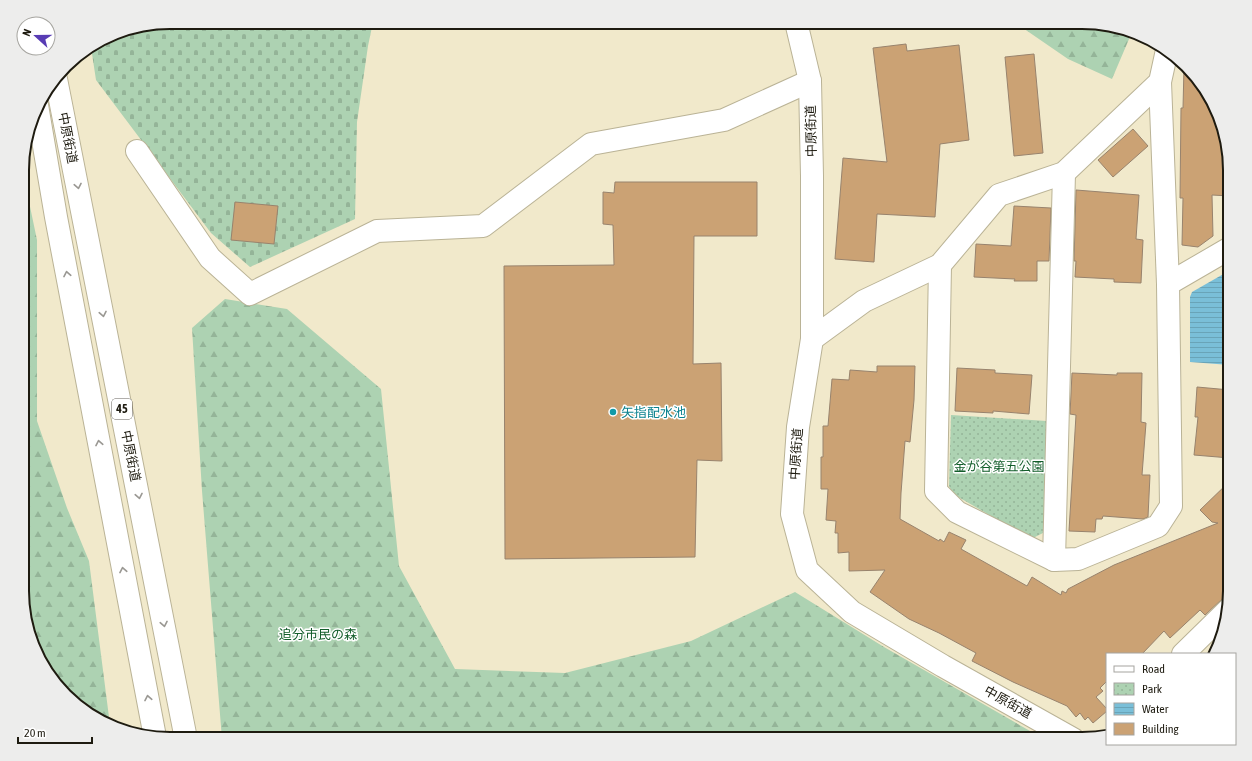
<svg xmlns="http://www.w3.org/2000/svg" width="1252" height="761" font-family="'Asap Condensed','Noto Sans JP',sans-serif">
<style>
.forest{fill:url(#forest-firs)}
.cemetery{fill:url(#cemetery-stones)}
.park{fill:url(#park-dots)}
.water{fill:url(#water-rules)}
.building{fill:#cba274;stroke:#98836d}
.lines{fill:none;stroke-linecap:round;stroke-linejoin:round}
.minor-casing{stroke:#bab396;stroke-width:24}
.primary-casing{stroke:#bab396;stroke-width:24}
.minor{stroke:#fff;stroke-width:22}
.primary{stroke:#fff;stroke-width:22}
.oneway{stroke:#9a9893}
.culture-dot{fill:#0f9aa8;stroke:#fff;stroke-width:1.5}
.labels{text-anchor:middle;dominant-baseline:central;stroke-width:3;stroke-linejoin:round;paint-order:stroke}
.shield{fill:#fff;stroke:#625f58;stroke-width:1}
.shield-label{font-size:12px;font-weight:bold;fill:#1e1b10}
.street-label{font-size:13px;fill:#1e1b10;stroke:#fff}
.culture-label{font-size:13px;fill:#0d838f;stroke:#fff;text-anchor:start}
.park-label{font-size:13px;fill:#125d2a;stroke:#fff}
.rim{fill:none;stroke:#1e1b10;stroke-width:2}
</style>
<defs>
<pattern id="forest-firs" width="22" height="20" patternUnits="userSpaceOnUse"><rect width="22" height="20" fill="#add2b2"/><path d="M5 1l3.5 6h-7zM16 11l3.5 6h-7z" fill="#94b498"/></pattern>
<pattern id="cemetery-stones" width="16" height="16" patternUnits="userSpaceOnUse"><rect width="16" height="16" fill="#add2b2"/><path d="M2 7V4a2 2 0 0 1 4 0v3zM10 15v-3a2 2 0 0 1 4 0v3z" fill="#94b498"/></pattern>
<pattern id="park-dots" width="8" height="8" patternUnits="userSpaceOnUse"><rect width="8" height="8" fill="#add2b2"/><path d="M2 2h.1M6 6h.1" fill="none" stroke="#94b498" stroke-width="1.8" stroke-linecap="round"/></pattern>
<pattern id="water-rules" width="6" height="5" patternUnits="userSpaceOnUse"><rect width="6" height="5" fill="#7abfd8"/><path d="M0 2.5h6" fill="none" stroke="#69a4b8"/></pattern>
</defs>
<rect width="100%" height="100%" fill="#f1e9cb"/>
<g class="forest">
<path d="M 1014,22 C 1050,22 1099,17 1132,32 L 1112,79 L 1068,59 Z"/>
<path d="M 23,173 L 37,240 L 37,421 L 67,508 L 89,561 L 110,725 L 88,714 L 42,665 L 23,610 Z"/>
<path d="M 225,299 L 287,309 L 381,389 L 399,566 L 455,669 L 565,673 L 691,641 L 795,592 L 884,647 L 1044,739 L 222,739 L 202,491 L 192,328 Z"/>
</g>
<path class="cemetery" d="M 170,22 L 373,22 L 368,46 L 357,122 L 355,219 L 250,267 L 211,233 L 96,80 L 91,47 L 113,33 Z"/>
<path class="park" d="M 951,415 L 1047,421 L 1045,532 L 1031,539 L 953,494 L 949,486 Z"/>
<path class="water" d="M 1227,272 L 1230,275 L 1230,365 L 1190,362 L 1190,297 L 1192,292 Z"/>
<g class="building">
<path d="M 906,44 L 907,51 L 959,45 L 969,140 L 940,144 L 935,217 L 877,214 L 874,262 L 835,259 L 843,158 L 887,162 L 873,48 Z"/>
<path d="M 1034,54 L 1043,153 L 1014,156 L 1005,57 Z"/>
<path d="M 1184,67 L 1210,96 L 1230,160 L 1230,196 L 1212,195 L 1213,236 L 1198,247 L 1182,245 L 1183,198 L 1180,198 L 1181,108 L 1183,108 Z"/>
<path d="M 1133,129 L 1148,146 L 1113,177 L 1098,160 Z"/>
<path d="M 615,182 L 757,182 L 757,236 L 694,236 L 693,364 L 721,363 L 722,461 L 697,460 L 695,557 L 505,559 L 504,266 L 614,265 L 613,225 L 603,224 L 603,192 L 614,193 Z"/>
<path d="M 1076,190 L 1139,195 L 1136,239 L 1143,240 L 1141,283 L 1114,282 L 1114,279 L 1075,277 L 1076,261 L 1074,261 Z"/>
<path d="M 235,202 L 278,206 L 274,244 L 231,240 Z"/>
<path d="M 1014,206 L 1051,208 L 1049,261 L 1037,261 L 1037,281 L 1014,281 L 1015,279 L 974,277 L 976,244 L 1011,246 Z"/>
<path d="M 877,366 L 915,366 L 914,400 L 910,442 L 905,441 L 901,493 L 900,519 L 939,541 L 940,539 L 944,542 L 949,532 L 966,540 L 961,549 L 1027,586 L 1032,577 L 1061,595 L 1062,591 L 1066,593 L 1068,589 L 1114,565 L 1218,523 L 1212,522 L 1200,510 L 1230,481 L 1230,598 L 1225,598 L 1220,601 L 1205,615 L 1200,610 L 1170,638 L 1164,631 L 1142,654 L 1107,654 L 1107,681 L 1100,688 L 1103,691 L 1096,697 L 1107,709 L 1107,711 L 1093,723 L 1088,717 L 1085,720 L 1080,713 L 1076,717 L 1067,706 L 1013,682 L 972,661 L 976,653 L 939,633 L 909,619 L 870,592 L 885,570 L 849,571 L 849,552 L 838,553 L 838,533 L 835,533 L 836,521 L 826,520 L 828,489 L 821,489 L 821,457 L 823,457 L 823,426 L 828,426 L 832,379 L 849,380 L 850,370 L 877,372 Z"/>
<path d="M 957,368 L 995,370 L 995,373 L 1032,375 L 1029,414 L 993,411 L 993,413 L 955,411 Z"/>
<path d="M 1072,373 L 1117,375 L 1117,373 L 1142,373 L 1141,422 L 1146,423 L 1142,475 L 1150,475 L 1148,517 L 1143,519 L 1103,516 L 1102,519 L 1096,519 L 1095,532 L 1069,531 L 1076,415 L 1070,414 Z"/>
<path d="M 1197,387 L 1230,390 L 1230,458 L 1194,455 L 1198,417 L 1195,417 Z"/>
</g>
<g class="lines">
<defs>
<g id="minor">
<path d="M 796,22 L 810,81 L 812,176 L 812,339 L 798,427 L 792,514 L 807,570 L 852,612 L 943,666 L 1073,739"/>
<path d="M 1160,82 L 1168,284"/>
<path d="M 137,151 L 210,258 L 250,294 L 377,231 L 483,226 L 591,144 L 724,120 L 810,81"/>
<path d="M 940,265 L 936,491 L 957,512 L 1054,560 L 1078,559 L 1158,526 L 1171,506 L 1168,284 L 1230,248"/>
<path d="M 812,339 L 864,301 L 940,265 L 999,195 L 1064,173 L 1160,82 L 1167,50"/>
<path d="M 1054,560 L 1064,173"/>
<path d="M 1183,654 L 1228,610"/>
</g>
<g id="primary">
<path d="M 56,79 L 186,739"/>
<path d="M 37,105 L 56,217 L 155,737"/>
</g>
</defs>
<use href="#minor" class="minor-casing"/>
<use href="#primary" class="primary-casing"/>
<use href="#minor" class="minor"/>
<use href="#primary" class="primary"/>
</g>
<defs><path id="oneway-chevron" d="M-2-3.5L2.5 0L-2 3.5" fill="none" stroke-width="1.6" stroke-linecap="round" stroke-linejoin="round"/></defs>
<g class="oneway">
<use href="#oneway-chevron" transform="translate(78 186) rotate(79)"/>
<use href="#oneway-chevron" transform="translate(67 274) rotate(-101)"/>
<use href="#oneway-chevron" transform="translate(103 314) rotate(79)"/>
<use href="#oneway-chevron" transform="translate(99 443) rotate(-101)"/>
<use href="#oneway-chevron" transform="translate(139 496) rotate(79)"/>
<use href="#oneway-chevron" transform="translate(123 570) rotate(-101)"/>
<use href="#oneway-chevron" transform="translate(164 624) rotate(79)"/>
<use href="#oneway-chevron" transform="translate(148 698) rotate(-101)"/>
</g>
<circle class="culture-dot" cx="613" cy="412" r="4"/>
<g class="labels">
<rect class="shield" x="112" y="399" width="20" height="20" rx="3"/>
<g class="shield-label">
<text x="122" y="409">45</text>
</g>
<g class="street-label">
<text transform="translate(811 131) rotate(-91)">中原街道</text>
<text transform="translate(68 138) rotate(79)">中原街道</text>
<text transform="translate(796 454) rotate(-86)">中原街道</text>
<text transform="translate(131 456) rotate(79)">中原街道</text>
<text transform="translate(1008 702) rotate(29)">中原街道</text>
</g>
<g class="culture-label">
<text x="621" y="412">矢指配水池</text>
</g>
<g class="park-label">
<text x="999" y="466">金が谷第五公園</text>
<text x="318" y="634">追分市民の森</text>
</g>
</g>
<path d="M0 0H1252V761H0ZM170 29H1082A141 141 0 0 1 1223 170V591A141 141 0 0 1 1082 732H170A141 141 0 0 1 29 591V170A141 141 0 0 1 170 29Z" fill="#ededec" fill-rule="evenodd"/>
<path class="rim" d="M170 29H1082A141 141 0 0 1 1223 170V591A141 141 0 0 1 1082 732H170A141 141 0 0 1 29 591V170A141 141 0 0 1 170 29Z"/>
<rect x="1106" y="653" width="130" height="92" fill="#ffffff" stroke="#a5a49f"/>
<rect x="1114" y="666" width="20" height="6" fill="#ffffff" stroke="#a5a49f"/>
<text x="1142" y="673" font-size="12" fill="#1e1b10">Road</text>
<rect x="1114" y="683" width="20" height="12" fill="url(#park-dots)" stroke="#a5a49f"/>
<text x="1142" y="693" font-size="12" fill="#1e1b10">Park</text>
<rect x="1114" y="703" width="20" height="12" fill="url(#water-rules)" stroke="#a5a49f"/>
<text x="1142" y="713" font-size="12" fill="#1e1b10">Water</text>
<rect x="1114" y="723" width="20" height="12" fill="#cba274" stroke="#a5a49f"/>
<text x="1142" y="733" font-size="12" fill="#1e1b10">Building</text>
<g transform="translate(36 36) rotate(291)"><circle r="19" fill="#ffffff" stroke="#a5a49f"/>
<path d="M0-3L7 15L0 10L-7 15Z" fill="#583cb4"/>
<text y="-6" font-size="11" font-weight="bold" text-anchor="middle" fill="#1e1b10">N</text>
</g>
<path d="M18 737v6h74v-6" fill="none" stroke="#1e1b10" stroke-width="2"/>
<text x="24" y="737" font-size="12" fill="#1e1b10" stroke="#ffffff" stroke-width="3" paint-order="stroke">20 m</text>
</svg>
